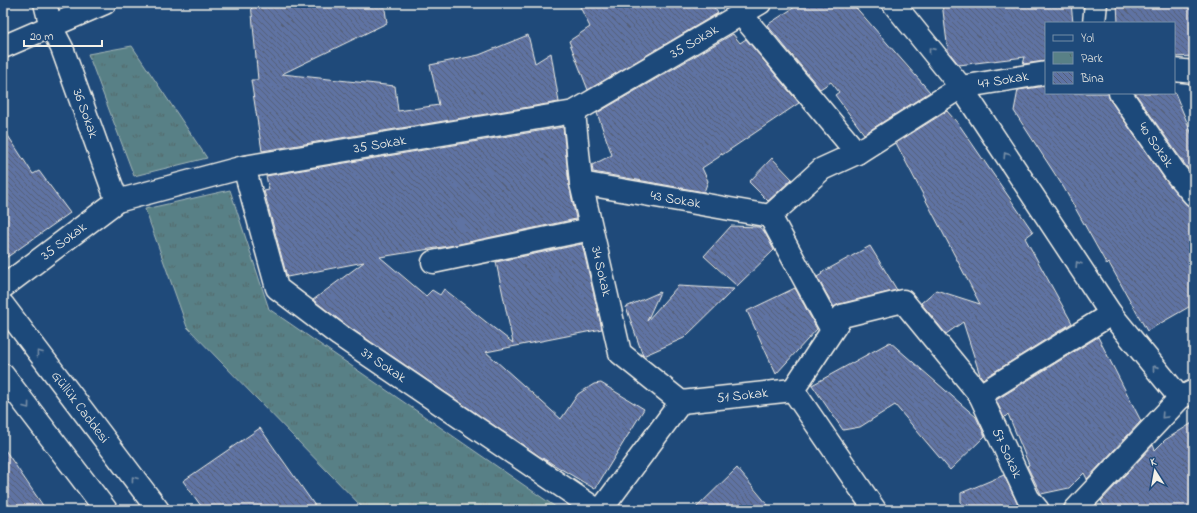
<svg xmlns="http://www.w3.org/2000/svg" width="1197" height="513" font-family="'Indie Flower',sans-serif">
<style>
.park{fill:url(#park-tufts);stroke:#a6b8b7}
.building{fill:url(#building-back-hatch);stroke:#f4f1e8}
.lines{fill:none;stroke-linecap:round;stroke-linejoin:round}
.minor-casing{stroke:#f4f1e8;stroke-width:25}
.tertiary-casing{stroke:#f4f1e8;stroke-width:25}
.secondary-casing{stroke:#f4f1e8;stroke-width:25}
.minor{stroke:#1f4a7a;stroke-width:22}
.tertiary{stroke:#1f4a7a;stroke-width:22}
.secondary{stroke:#1f4a7a;stroke-width:22}
.oneway{stroke:#748da6}
.labels{text-anchor:middle;dominant-baseline:central;stroke-width:3;stroke-linejoin:round;paint-order:stroke}
.street-label{font-size:14px;fill:#f4f1e8;stroke:#1f4a7a}
</style>
<defs>
<pattern id="park-tufts" width="24" height="20" patternUnits="userSpaceOnUse"><rect width="24" height="20" fill="#598086"/><path d="M3 7l-1-3M5 7V3M7 7l1-3M15 17l-1-3M17 17v-4M19 17l1-3" fill="none" stroke="#526769"/></pattern>
<pattern id="building-back-hatch" width="6" height="6" patternUnits="userSpaceOnUse"><rect width="6" height="6" fill="#5f73a3"/><path d="M-1 5l2 2M0 0l6 6M5-1l2 2" fill="none" stroke="#545e74"/></pattern>
</defs>
<rect width="100%" height="100%" fill="#1f4a7a"/>
<filter id="ink" filterUnits="userSpaceOnUse"><feTurbulence type="fractalNoise" baseFrequency=".025" numOctaves="2"/><feDisplacementMap in="SourceGraphic" scale="8" xChannelSelector="R" yChannelSelector="G"/><feConvolveMatrix kernelMatrix="1 2 1 2 8 2 1 2 1" color-interpolation-filters="sRGB"/></filter>
<g filter="url(#ink)">
<g class="park">
<path d="M 132,46 L 207,158 L 134,176 L 88,54 Z"/>
<path d="M 230,190 L 269,309 L 560,510 L 365,510 L 187,327 L 145,209 Z"/>
</g>
<g class="building">
<path d="M 251,3 L 384,3 L 387,23 L 282,74 L 395,86 L 398,111 L 439,105 L 430,65 L 479,55 L 528,35 L 535,63 L 551,53 L 559,102 L 262,151 L 251,80 L 258,80 Z"/>
<path d="M 578,3 L 711,3 L 718,13 L 588,90 L 569,41 L 590,27 Z"/>
<path d="M 801,3 L 852,3 L 930,92 L 864,134 L 835,95 L 839,92 L 831,82 L 820,89 L 767,25 Z"/>
<path d="M 942,3 L 1071,3 L 1073,23 L 1046,23 L 1046,61 L 1023,64 L 1025,57 L 959,65 L 948,51 Z"/>
<path d="M 1117,3 L 1194,3 L 1194,56 L 1174,57 L 1174,23 L 1118,23 Z"/>
<path d="M 733,34 L 740,43 L 746,39 L 799,103 L 722,155 L 721,153 L 719,157 L 702,168 L 708,181 L 704,192 L 593,172 L 592,165 L 612,155 L 597,113 Z"/>
<path d="M 1046,86 L 1046,93 L 1108,93 L 1110,100 L 1166,181 L 1185,203 L 1190,207 L 1194,207 L 1194,304 L 1147,331 L 1109,263 L 1107,265 L 1064,188 L 1014,111 L 1018,90 Z"/>
<path d="M 1135,93 L 1175,93 L 1194,139 L 1194,176 L 1186,166 Z"/>
<path d="M 947,111 L 960,126 L 1033,232 L 1025,238 L 1072,323 L 983,379 L 980,375 L 963,322 L 946,334 L 921,303 L 936,290 L 980,304 L 896,143 Z"/>
<path d="M 563,127 L 569,184 L 576,219 L 455,245 L 380,257 L 426,296 L 432,290 L 440,295 L 444,289 L 513,343 L 496,262 L 582,244 L 602,329 L 486,352 L 561,419 L 578,394 L 594,384 L 601,383 L 644,409 L 595,489 L 539,456 L 346,325 L 313,300 L 364,262 L 287,277 L 264,191 L 269,190 L 266,176 Z"/>
<path d="M 3,128 L 33,174 L 39,171 L 70,213 L 3,260 Z"/>
<path d="M 772,158 L 792,179 L 768,201 L 749,182 Z"/>
<path d="M 731,226 L 759,227 L 764,231 L 774,250 L 737,286 L 704,256 Z"/>
<path d="M 870,246 L 897,290 L 839,304 L 834,307 L 817,277 L 822,274 L 821,273 Z"/>
<path d="M 678,286 L 734,289 L 684,338 L 643,356 L 626,307 L 660,292 L 647,321 Z"/>
<path d="M 795,288 L 817,329 L 776,374 L 747,311 Z"/>
<path d="M 1098,337 L 1141,421 L 1087,479 L 1084,473 L 1069,488 L 1041,494 L 1027,466 L 1029,465 L 1008,414 L 1004,418 L 996,400 Z"/>
<path d="M 890,342 L 976,417 L 985,436 L 950,470 L 895,405 L 860,427 L 843,430 L 812,385 Z"/>
<path d="M 1194,422 L 1194,510 L 1107,510 L 1101,501 L 1153,445 L 1155,450 L 1165,440 Z"/>
<path d="M 260,428 L 318,510 L 204,510 L 183,481 Z"/>
<path d="M 3,447 L 46,510 L 3,510 Z"/>
<path d="M 737,468 L 772,510 L 694,510 Z"/>
<path d="M 1004,475 L 1017,503 L 1022,510 L 965,510 L 961,502 L 961,493 Z"/>
</g>
<g class="lines">
<defs>
<g id="minor">
<path id="s1" d="M 45,3 L 51,27 L 62,48 L 117,201"/>
<path d="M 893,3 L 961,87 L 1111,314 L 1180,398"/>
<path d="M 741,14 L 857,153 L 822,169 L 770,216 L 832,330"/>
<path d="M 1094,23 L 1096,3"/>
<path d="M 1174,70 L 1194,72"/>
<path id="s2" d="M 1120,93 L 1176,174 L 1194,195"/>
<path id="s3" d="M 574,112 L 581,183 L 620,353 L 681,402"/>
<path id="s4" d="M 857,153 L 961,87 L 1046,73"/>
<path id="s5" d="M 244,167 L 277,288 L 339,335 L 597,510"/>
<path id="s6" d="M 581,183 L 770,216"/>
<path d="M 433,262 L 591,229"/>
<path id="s7" d="M 3,287 L 117,201 L 244,167 L 574,112 L 760,3"/>
<path d="M 793,390 L 842,316 L 903,301 L 980,395 L 1111,314"/>
<path id="s8" d="M 980,395 L 1028,498 L 1038,510"/>
<path id="s9" d="M 601,510 L 681,402 L 793,390 L 875,510"/>
</g>
<g id="tertiary">
<path d="M 3,47 L 105,3"/>
<path d="M 1075,510 L 1180,398 L 1194,391"/>
</g>
<g id="secondary">
<path id="s10" d="M 3,305 L 158,510"/>
<path d="M 3,375 L 106,510"/>
</g>
</defs>
<use href="#minor" class="minor-casing"/>
<use href="#tertiary" class="tertiary-casing"/>
<use href="#secondary" class="secondary-casing"/>
<use href="#minor" class="minor"/>
<use href="#tertiary" class="tertiary"/>
<use href="#secondary" class="secondary"/>
</g>
<defs><path id="oneway-chevron" d="M-2-3.5L2.5 0L-2 3.5" fill="none" stroke-width="1.6" stroke-linecap="round" stroke-linejoin="round"/></defs>
<g class="oneway">
<use href="#oneway-chevron" transform="translate(931 50) rotate(-129)"/>
<use href="#oneway-chevron" transform="translate(1006 155) rotate(-123)"/>
<use href="#oneway-chevron" transform="translate(1078 264) rotate(-123)"/>
<use href="#oneway-chevron" transform="translate(39 353) rotate(-127)"/>
<use href="#oneway-chevron" transform="translate(1155 368) rotate(-129)"/>
<use href="#oneway-chevron" transform="translate(27 406) rotate(53)"/>
<use href="#oneway-chevron" transform="translate(1164 416) rotate(133)"/>
<use href="#oneway-chevron" transform="translate(134 479) rotate(-127)"/>
</g>
</g>
<g class="labels">
<g class="street-label">
<text stroke="none"><textPath href="#s7" startOffset="748">35 Sokak</textPath></text>
<text stroke="none"><textPath href="#s4" startOffset="166">47 Sokak</textPath></text>
<text stroke="none"><textPath href="#s1" startOffset="118">36 Sokak</textPath></text>
<text stroke="none"><textPath href="#s7" startOffset="412">35 Sokak</textPath></text>
<text stroke="none"><textPath href="#s2" startOffset="63">40 Sokak</textPath></text>
<text stroke="none"><textPath href="#s6" startOffset="96">43 Sokak</textPath></text>
<text stroke="none"><textPath href="#s7" startOffset="76">35 Sokak</textPath></text>
<text stroke="none"><textPath href="#s3" startOffset="162">34 Sokak</textPath></text>
<text stroke="none"><textPath href="#s5" startOffset="257">37 Sokak</textPath></text>
<text stroke="none"><textPath href="#s9" startOffset="196">51 Sokak</textPath></text>
<text stroke="none"><textPath href="#s10" startOffset="128">Güllük Caddesi</textPath></text>
<text stroke="none"><textPath href="#s8" startOffset="64">57 Sokak</textPath></text>
</g>
</g>
<rect width="1197" height="513" fill="none" stroke="#1f4a7a" stroke-width="16"/>
<rect x="8" y="8" width="1181" height="497" fill="none" stroke="#f4f1e8" stroke-width="1.5" filter="url(#ink)"/>
<rect x="1045" y="22" width="130" height="72" fill="#1f4a7a" stroke="#748da6"/>
<rect x="1053" y="35" width="20" height="6" fill="#1f4a7a" stroke="#748da6"/>
<text x="1081" y="42" font-size="12" fill="#f4f1e8">Yol</text>
<rect x="1053" y="52" width="20" height="12" fill="url(#park-tufts)" stroke="#748da6"/>
<text x="1081" y="62" font-size="12" fill="#f4f1e8">Park</text>
<rect x="1053" y="72" width="20" height="12" fill="url(#building-back-hatch)" stroke="#748da6"/>
<text x="1081" y="82" font-size="12" fill="#f4f1e8">Bina</text>
<g transform="translate(1155 471) rotate(349)" stroke="#1f4a7a" stroke-width="3" paint-order="stroke">
<path d="M0-3L7 15L0 10L-7 15Z" fill="#f4f1e8"/>
<text y="-6" font-size="11" font-weight="bold" text-anchor="middle" fill="#f4f1e8">K</text>
</g>
<path d="M24 40v6h78v-6" fill="none" stroke="#f4f1e8" stroke-width="2"/>
<text x="30" y="40" font-size="12" fill="#f4f1e8" stroke="#1f4a7a" stroke-width="3" paint-order="stroke">20 m</text>
</svg>
